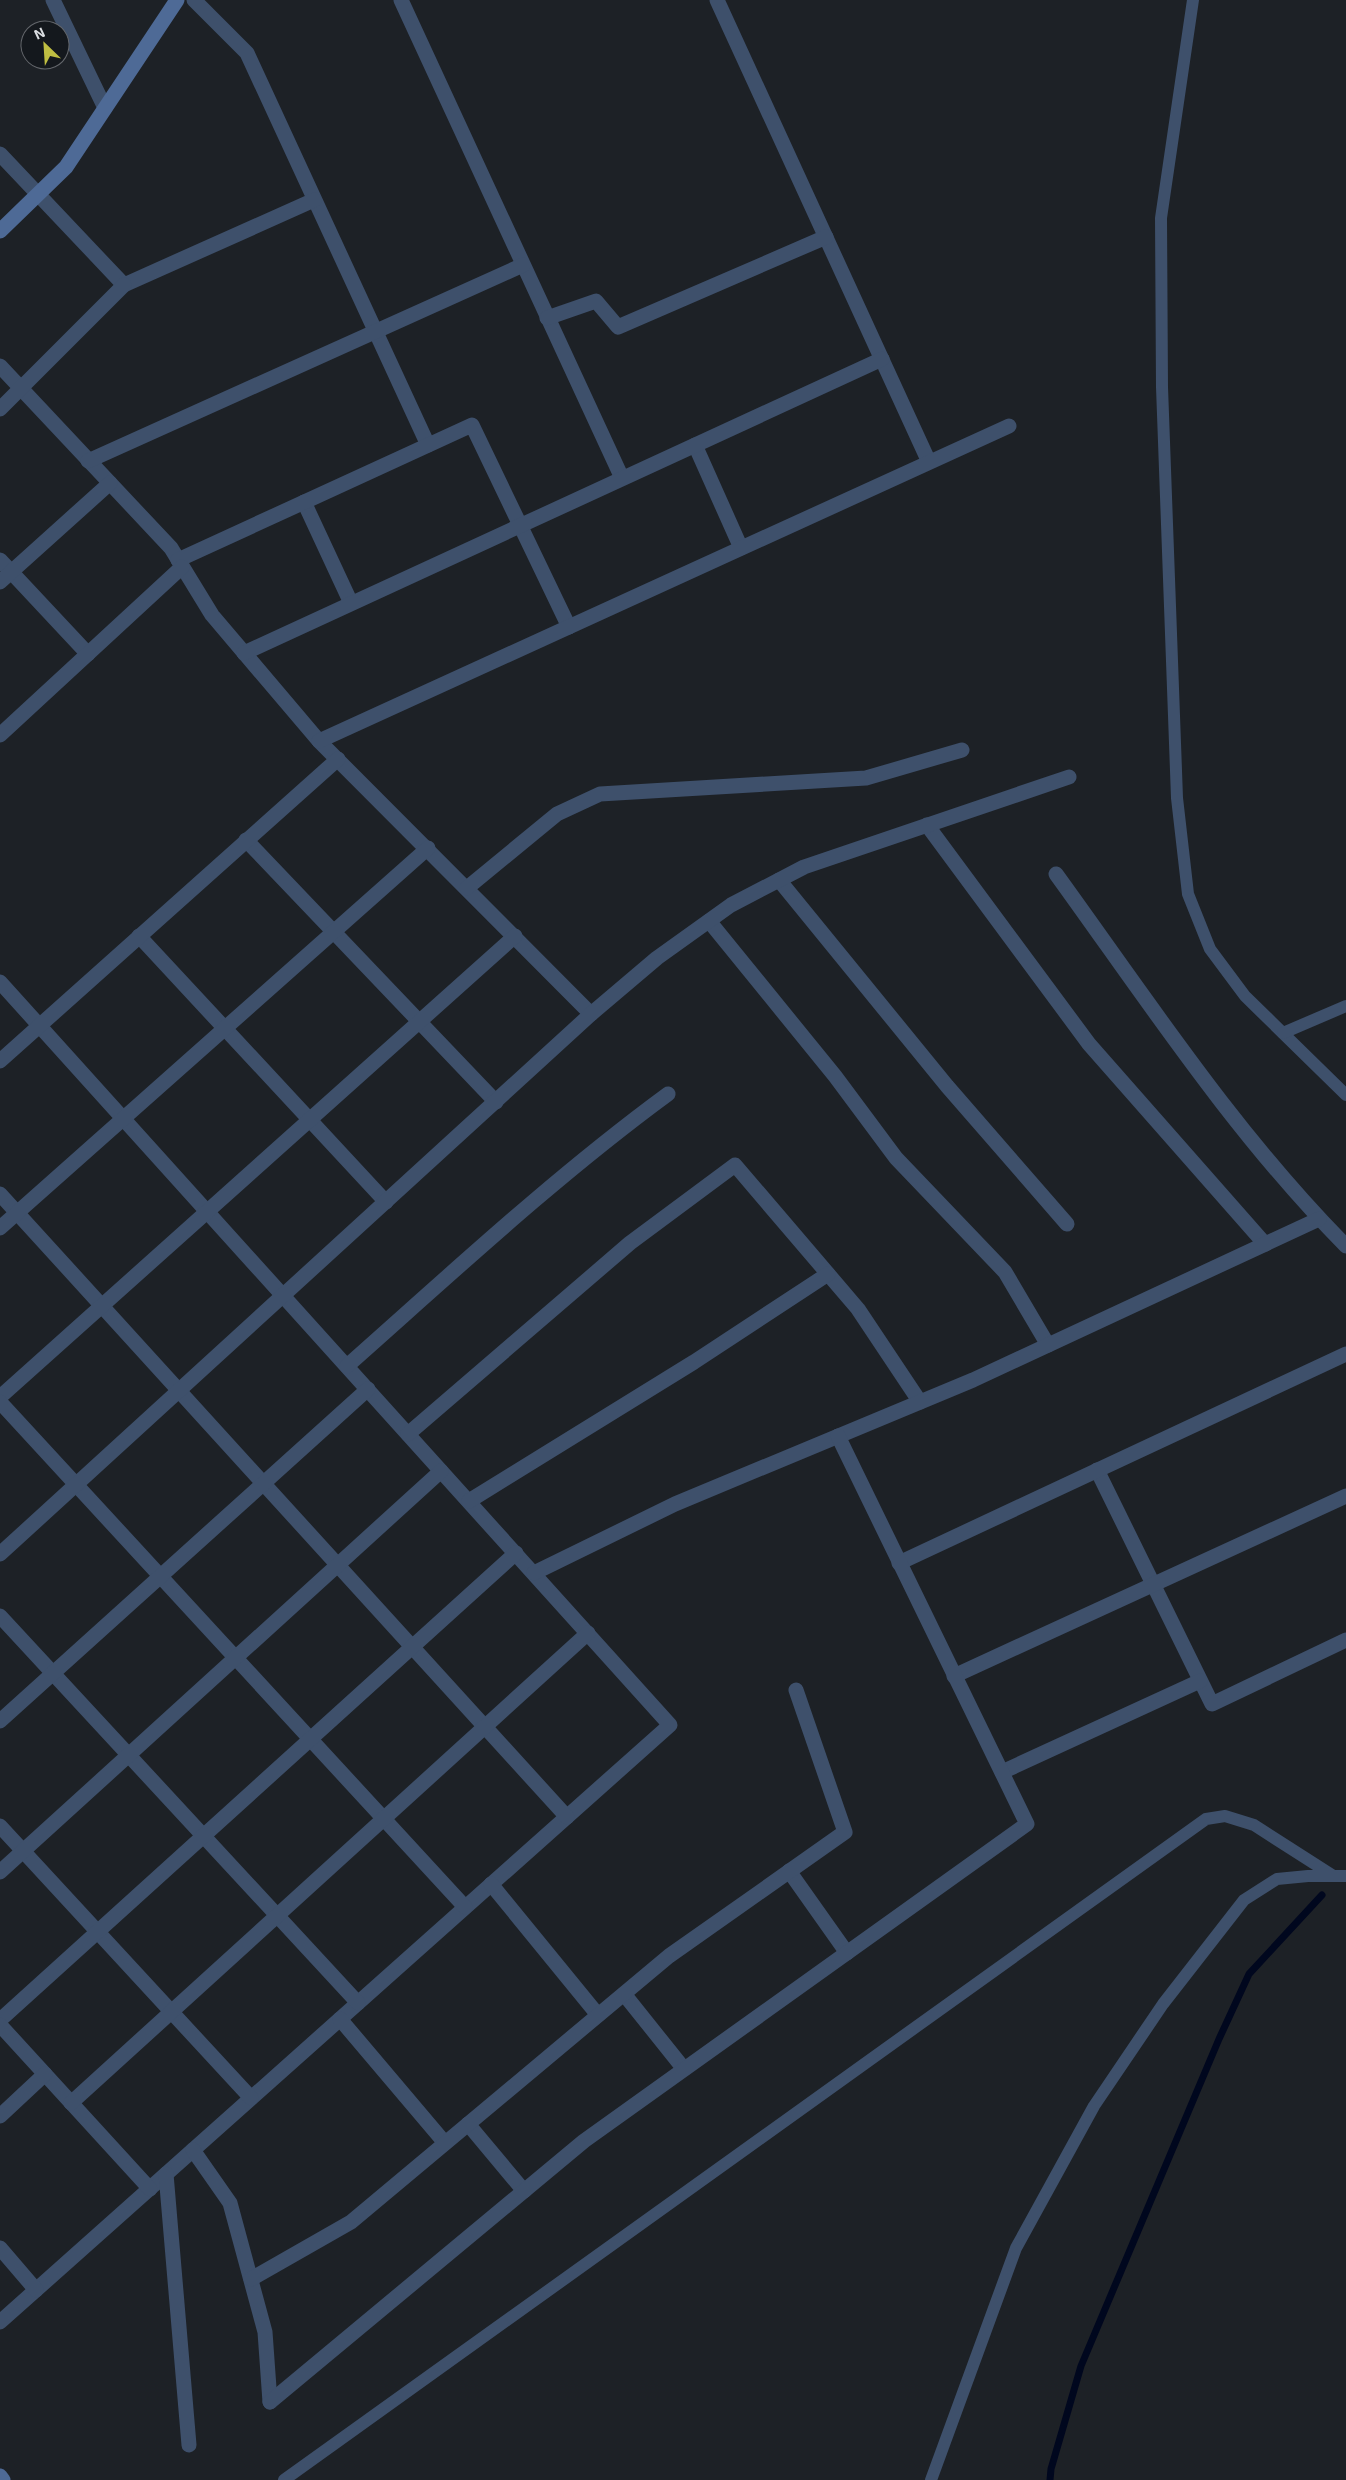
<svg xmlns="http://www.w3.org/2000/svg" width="1346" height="2480" font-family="'Exo 2',sans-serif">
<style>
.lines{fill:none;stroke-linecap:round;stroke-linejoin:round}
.stream{stroke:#00071e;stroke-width:7}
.lane{stroke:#3e506b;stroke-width:12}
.street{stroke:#3e506b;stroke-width:15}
.secondary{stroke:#4e6a96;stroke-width:15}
</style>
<rect width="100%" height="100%" fill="#1d2126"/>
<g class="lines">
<path class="stream" d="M 1050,2480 L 1051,2469 L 1081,2366 L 1219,2039 L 1249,1974 L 1322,1895"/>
<g class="lane">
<path d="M 1193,0 L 1161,218 L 1162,387 L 1177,798 L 1188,894 L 1210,949 L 1245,996 L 1346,1095"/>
<path d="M 1283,1033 L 1346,1006"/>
<path d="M 284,2480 L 1206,1819 L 1225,1816 L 1254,1825 L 1332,1875"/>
<path d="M 931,2480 L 1016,2248 L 1094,2106 L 1163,2004 L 1244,1900 L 1277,1879 L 1308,1876 L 1346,1876"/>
</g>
<g class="street">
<path d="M 53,0 L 105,108"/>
<path d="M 194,0 L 247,53 L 428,445"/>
<path d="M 401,0 L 622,478"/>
<path d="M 717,0 L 929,462"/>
<path d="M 0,154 L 124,285 L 314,200"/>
<path d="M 547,318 L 596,301 L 618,327 L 826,237"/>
<path d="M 0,366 L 171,548 L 212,615 L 319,741 L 591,1014"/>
<path d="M 0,409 L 124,285"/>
<path d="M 695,445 L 741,548"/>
<path d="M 88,461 L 523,265"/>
<path d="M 304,502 L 351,603"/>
<path d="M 0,560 L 88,654"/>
<path d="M 178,560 L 472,425 L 569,627"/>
<path d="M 0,582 L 110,483"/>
<path d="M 244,653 L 882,359"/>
<path d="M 0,735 L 182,567"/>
<path d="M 319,741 L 1009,426"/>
<path d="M 927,825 L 1089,1044 L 1265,1244"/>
<path d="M 246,840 L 496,1102"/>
<path d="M 1056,874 C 1148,1001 1235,1134 1346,1246"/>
<path d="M 779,880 L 947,1086 L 1067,1224"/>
<path d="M 467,888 L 557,814 L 600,794 L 866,778 L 962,750"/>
<path d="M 709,921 L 835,1076 L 896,1158 L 1005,1272 L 1048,1345"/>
<path d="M 139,936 L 386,1202"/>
<path d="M 0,982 L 670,1725 L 0,2322"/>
<path d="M 0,1061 L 338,759"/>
<path d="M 0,1194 L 567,1817"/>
<path d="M 0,1228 L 428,848"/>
<path d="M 347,1366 C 452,1273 555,1177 668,1094"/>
<path d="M 0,1397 L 515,936"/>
<path d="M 0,1402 L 465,1907"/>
<path d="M 408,1434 L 630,1243 L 735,1165 L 858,1309 L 920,1402"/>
<path d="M 1097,1470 L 1212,1704 L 1346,1640"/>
<path d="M 469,1501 L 694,1362 L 828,1274"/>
<path d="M 0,1554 L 591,1014 L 657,958 L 731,905 L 804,867 L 1069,777"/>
<path d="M 899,1563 L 1346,1354"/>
<path d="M 534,1573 L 675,1504 L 973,1380 L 1319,1219"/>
<path d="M 0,1616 L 358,2003"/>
<path d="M 954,1676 L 1346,1496"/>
<path d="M 0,1721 L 368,1389"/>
<path d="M 1002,1772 L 1200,1681"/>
<path d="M 0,1826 L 251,2098"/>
<path d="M 789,1871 L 847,1953"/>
<path d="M 0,1872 L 441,1471"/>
<path d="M 491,1884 L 598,2015"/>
<path d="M 624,1994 L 684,2069"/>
<path d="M 340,2019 L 445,2143"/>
<path d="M 0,2020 L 516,1553"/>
<path d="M 0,2025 L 150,2189"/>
<path d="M 71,2103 L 588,1633"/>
<path d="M 0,2116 L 45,2074"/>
<path d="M 468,2124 L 524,2191"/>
<path d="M 193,2150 L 230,2203 L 265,2332 L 270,2402"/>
<path d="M 166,2174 L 189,2445"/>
<path d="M 0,2248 L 36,2290"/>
<path d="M 251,2279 L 351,2222 L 669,1956 L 845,1832 L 796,1690"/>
<path d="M 270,2402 L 584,2141 L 1027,1824 L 838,1436"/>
</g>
<g class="secondary">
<path d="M 0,231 L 66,167 L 177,0"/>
<path d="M 0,2476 L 3,2480"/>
</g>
</g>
<g transform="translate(45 45) rotate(335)"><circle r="24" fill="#14181d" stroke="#64676c"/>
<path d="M0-4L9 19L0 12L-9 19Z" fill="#bfbe42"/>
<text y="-8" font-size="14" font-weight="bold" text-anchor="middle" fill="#dbdee2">N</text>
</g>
</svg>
